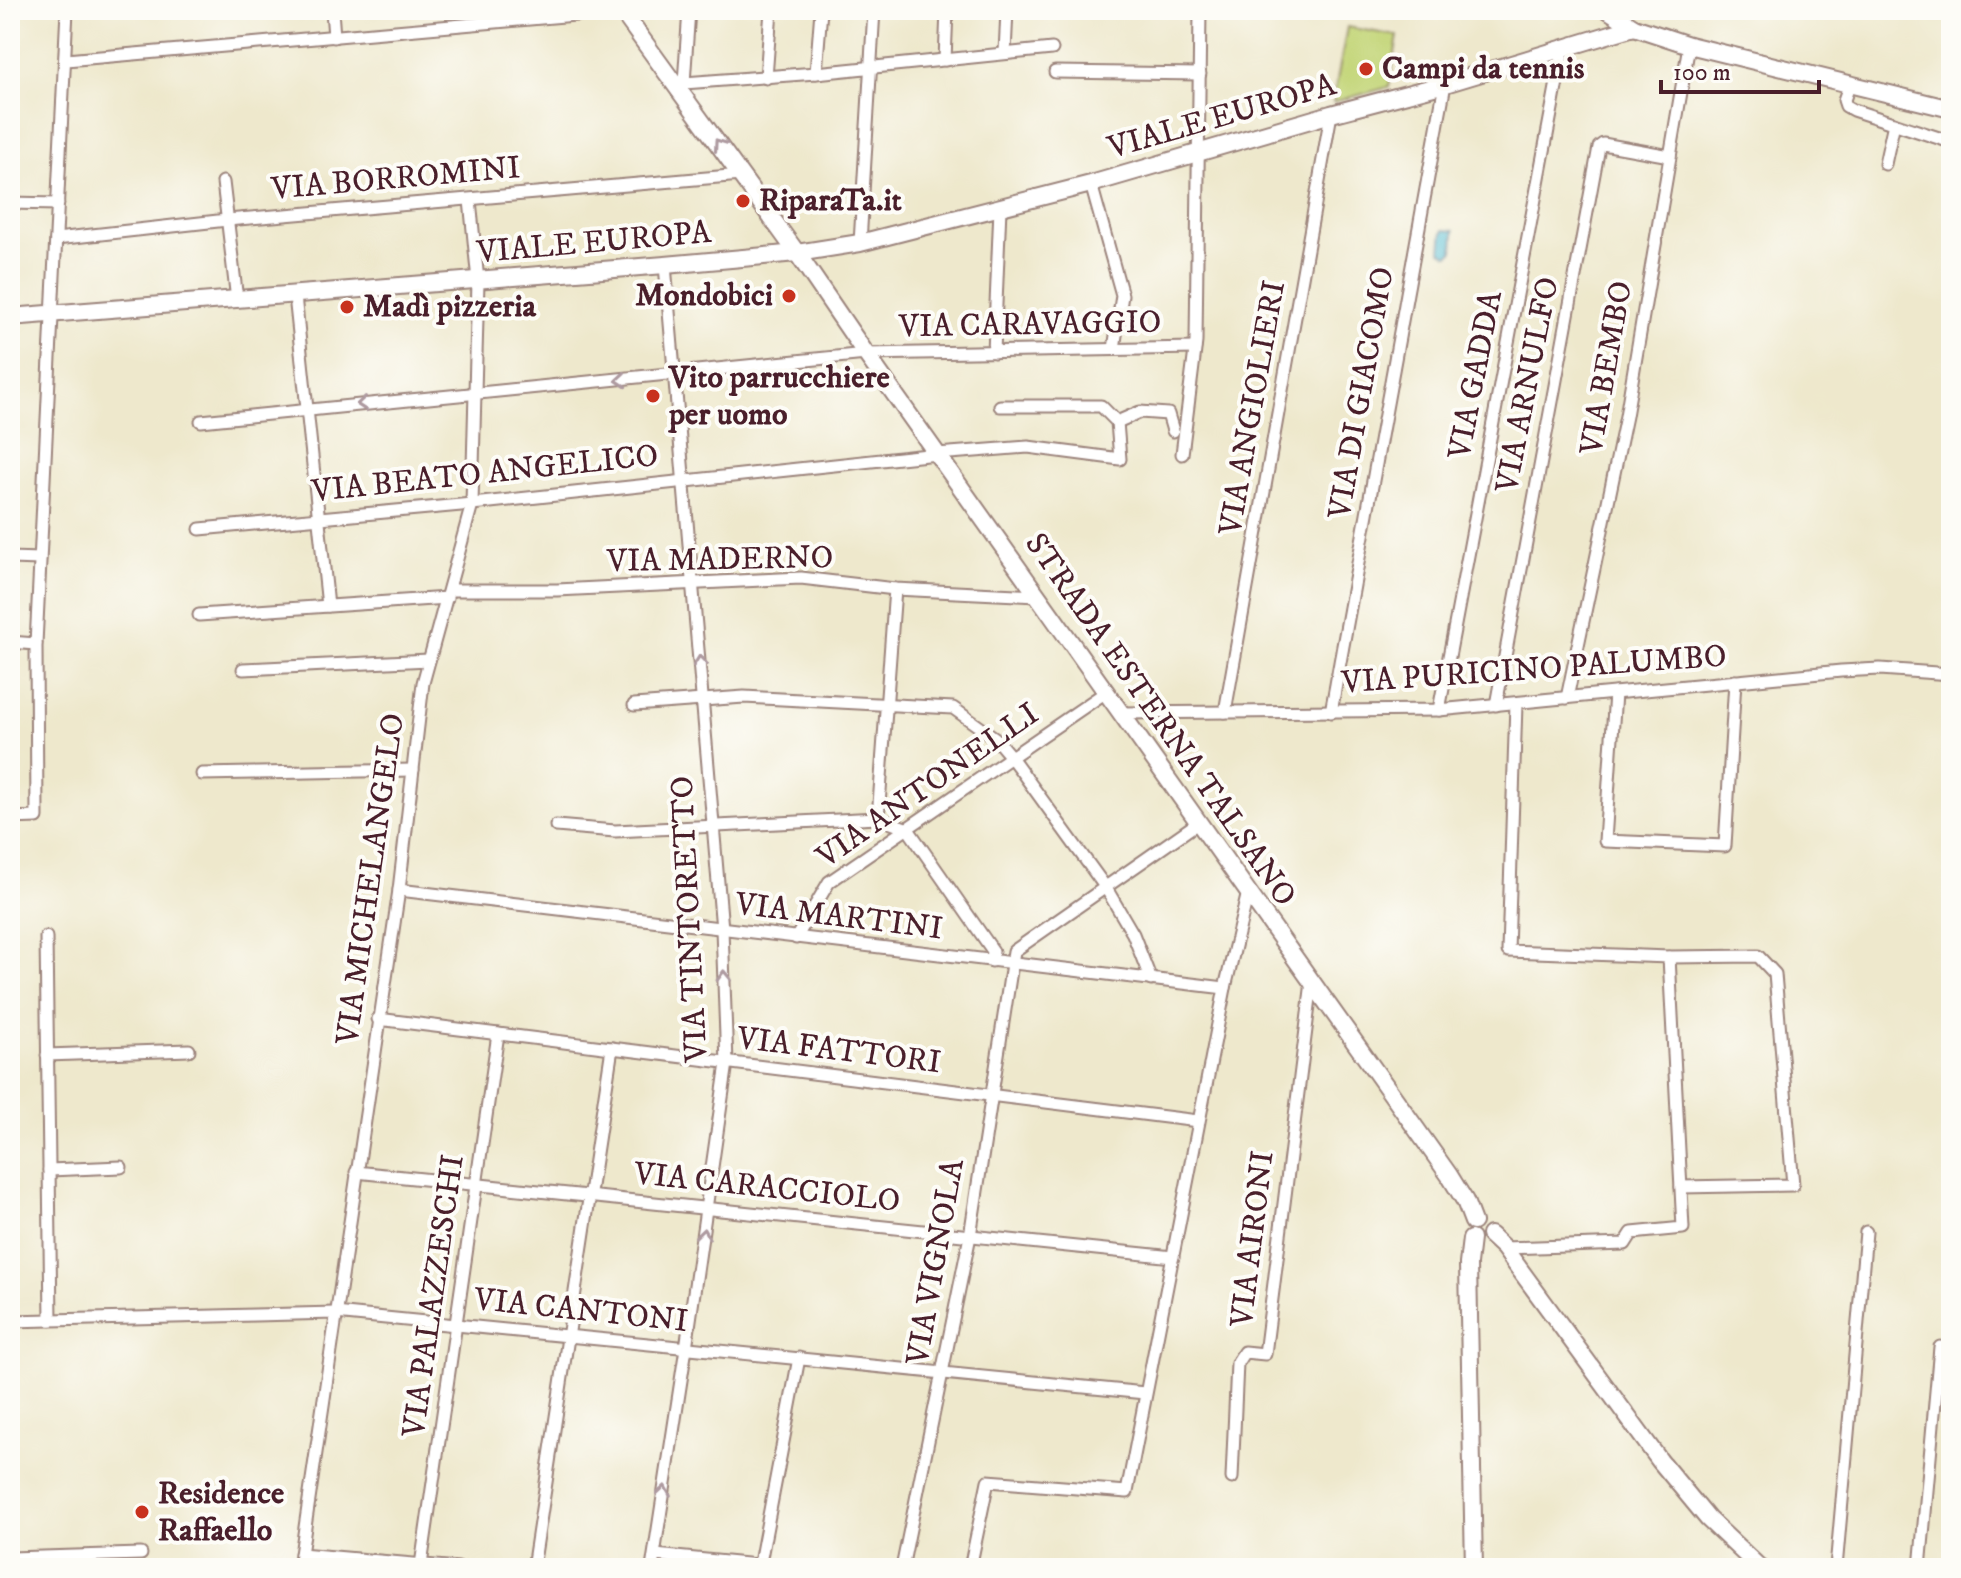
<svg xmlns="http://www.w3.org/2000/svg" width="1961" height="1578" font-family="'IM FELL DW Pica',serif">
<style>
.green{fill:#c3d577;stroke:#867a51;stroke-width:2}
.water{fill:#56bed3;stroke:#506e7f;stroke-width:2}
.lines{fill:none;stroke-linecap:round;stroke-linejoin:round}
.street-casing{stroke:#9c847c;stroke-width:15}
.secondary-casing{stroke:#9c847c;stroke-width:20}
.street{stroke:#fff;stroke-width:11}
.secondary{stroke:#fff;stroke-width:16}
.oneway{stroke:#ae9aa0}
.poi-dot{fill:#c8321e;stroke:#fdfcf7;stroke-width:3}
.labels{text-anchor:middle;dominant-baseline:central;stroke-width:8;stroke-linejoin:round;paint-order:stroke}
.poi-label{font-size:32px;font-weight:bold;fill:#4a1f2b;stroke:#fdfcf7;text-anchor:start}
.street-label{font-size:32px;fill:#4a1f2b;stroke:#fdfcf7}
</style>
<rect width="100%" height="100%" fill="#fdfcf7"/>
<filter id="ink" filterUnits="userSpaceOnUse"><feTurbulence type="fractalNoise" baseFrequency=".0125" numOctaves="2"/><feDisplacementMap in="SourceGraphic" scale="16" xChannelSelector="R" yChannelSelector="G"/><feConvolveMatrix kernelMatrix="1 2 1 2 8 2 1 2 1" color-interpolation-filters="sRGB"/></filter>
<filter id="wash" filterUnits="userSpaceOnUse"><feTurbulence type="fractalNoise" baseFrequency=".006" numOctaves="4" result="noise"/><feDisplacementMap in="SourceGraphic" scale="32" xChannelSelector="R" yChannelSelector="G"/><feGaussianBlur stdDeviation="1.8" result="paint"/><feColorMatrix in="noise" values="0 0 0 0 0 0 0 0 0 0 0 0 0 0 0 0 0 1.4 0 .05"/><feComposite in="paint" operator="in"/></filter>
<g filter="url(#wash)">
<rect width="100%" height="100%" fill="#eee8cc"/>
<path class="green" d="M 1347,27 L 1398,36 L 1389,87 L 1333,102 Z"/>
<path class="water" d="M 1443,230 L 1454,231 L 1453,252 L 1448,255 L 1441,251 Z"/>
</g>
<g filter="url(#ink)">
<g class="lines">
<defs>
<g id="street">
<path d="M 332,10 L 334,37"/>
<path d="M 1005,53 L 1007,10"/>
<path d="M 66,60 L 621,11"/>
<path d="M 945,60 L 947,10"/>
<path d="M 1055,72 L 1200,74"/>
<path d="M 816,73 L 821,10"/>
<path d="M 766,78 L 771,10"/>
<path d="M 684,83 L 816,73 L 1052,49"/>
<path d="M 1849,86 L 1844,100 L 1846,106 L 1853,110 L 1951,142"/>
<path d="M 681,90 L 684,83 L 689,10"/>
<path d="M 1885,164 L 1894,123"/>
<path d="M 223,182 L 237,300"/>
<path d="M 1091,184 L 1122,295 L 1114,349"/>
<path d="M 10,203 L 58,204"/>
<path d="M 56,239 L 227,220 L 741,175"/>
<path d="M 860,243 L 874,10"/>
<path d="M 295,296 L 328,606"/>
<path d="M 994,352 L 1000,208"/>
<path d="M 201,421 L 866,354 L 1195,348"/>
<path d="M 1117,422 L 1140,412 L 1168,414 L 1173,431"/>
<path d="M 1182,454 L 1196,342 L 1200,10"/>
<path d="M 200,529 L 472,504 L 937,454 L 1028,447 L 1120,459 L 1117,422 L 1101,406 L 1000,406"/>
<path d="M 10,558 L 40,559"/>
<path d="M 450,590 L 557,590 L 801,578 L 895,589 L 1038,596"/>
<path d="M 199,615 L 447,598"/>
<path d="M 10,642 L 36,644"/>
<path d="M 243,669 L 429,660"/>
<path d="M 1615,693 L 1605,841 L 1725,846 L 1735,681"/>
<path d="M 1567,698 L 1626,416 L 1689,45"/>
<path d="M 1516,704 L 1508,951 L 1669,957 L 1758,956 L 1775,974 L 1793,1185 L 1681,1187"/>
<path d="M 634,705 L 744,697 L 953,708 L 995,738 L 1011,757 L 1106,888 L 1133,934 L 1151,980"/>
<path d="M 1496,705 L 1599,147 L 1603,144 L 1670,156"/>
<path d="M 1439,710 L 1563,50"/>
<path d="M 1225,712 L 1331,114"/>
<path d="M 1331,712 L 1445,84"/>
<path d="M 1121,713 L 1439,710 L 1841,671 L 1880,669 L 1951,674"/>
<path d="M 202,774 L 413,770"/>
<path d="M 10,818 L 37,817 L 36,644 L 67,10"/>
<path d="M 878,818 L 895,589"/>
<path d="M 556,826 L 615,831 L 878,818 L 908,829 L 993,951 L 992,961"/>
<path d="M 399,890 L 1225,988"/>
<path d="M 46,937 L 51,1320"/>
<path d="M 796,938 L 829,882 L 1106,692"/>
<path d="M 378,1019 L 1198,1121"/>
<path d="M 47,1055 L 189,1050"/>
<path d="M 49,1170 L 121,1167"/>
<path d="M 356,1172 L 1173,1257"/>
<path d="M 1504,1248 L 1625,1244 L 1632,1233 L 1683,1228 L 1669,957"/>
<path d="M 10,1321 L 335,1313 L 1145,1393"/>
<path d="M 1232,1478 L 1237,1363 L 1244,1352 L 1265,1354 L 1312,982"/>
<path d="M 301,1554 L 458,1568"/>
<path d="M 655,1555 L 789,1568"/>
<path d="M 10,1558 L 141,1554"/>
<path d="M 421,1565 L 498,1034"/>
<path d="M 299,1568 L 399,890 L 423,683 L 472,504 L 478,281 L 470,200"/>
<path d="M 533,1568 L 612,1048"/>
<path d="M 652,1568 L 686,1348 L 727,1063 L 722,929 L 665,265"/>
<path d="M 759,1568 L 799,1358"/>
<path d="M 902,1568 L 970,1236 L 1014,951 L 1199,822"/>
<path d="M 970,1568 L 988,1481 L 1127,1492 L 1225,988 L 1248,892"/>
<path d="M 1836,1568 L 1866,1232"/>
<path d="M 1920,1568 L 1940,1347"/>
</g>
<g id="secondary">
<path d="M 621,10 L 797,253 L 866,354 L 1449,1175 L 1465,1201 L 1473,1222"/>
<path d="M 1608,10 L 1634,27 L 1689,45 L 1951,109"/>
<path d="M 10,317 L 665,265 L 797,253 L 860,243 L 1091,184 L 1331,114 L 1445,84 L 1634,27"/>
<path d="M 1490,1235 L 1504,1248 L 1660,1461 L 1708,1519 L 1760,1568"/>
<path d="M 1471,1239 L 1468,1264 L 1474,1568"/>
</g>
</defs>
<use href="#street" class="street-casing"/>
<use href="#secondary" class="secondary-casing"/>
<use href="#street" class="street"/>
<use href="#secondary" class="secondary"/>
</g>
<defs><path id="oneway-chevron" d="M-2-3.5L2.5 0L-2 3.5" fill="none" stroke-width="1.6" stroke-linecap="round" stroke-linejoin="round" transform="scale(2)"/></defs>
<g class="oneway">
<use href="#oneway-chevron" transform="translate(719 144) rotate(-125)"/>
<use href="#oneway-chevron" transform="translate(621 380) rotate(175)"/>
<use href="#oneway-chevron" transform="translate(362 404) rotate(175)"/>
<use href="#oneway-chevron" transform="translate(700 661) rotate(-96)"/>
<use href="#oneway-chevron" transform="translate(724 976) rotate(-92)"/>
<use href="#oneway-chevron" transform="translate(703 1234) rotate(-82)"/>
<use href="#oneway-chevron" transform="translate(664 1491) rotate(-81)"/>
</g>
</g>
<g class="poi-dot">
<circle cx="1366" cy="69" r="8"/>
<circle cx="743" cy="201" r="8"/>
<circle cx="789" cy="296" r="8"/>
<circle cx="347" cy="307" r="8"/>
<circle cx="653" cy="396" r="8"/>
<circle cx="142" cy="1512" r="8"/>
</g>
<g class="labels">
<g class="poi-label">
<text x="1382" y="69">Campi da tennis</text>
<text x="759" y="201">RiparaTa.it</text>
<text x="773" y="296" text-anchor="end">Mondobici</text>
<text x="363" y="307">Madì pizzeria</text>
<text x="669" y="378">Vito parrucchiere<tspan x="669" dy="37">per uomo</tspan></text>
<text x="158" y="1494">Residence<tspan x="158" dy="37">Raffaello</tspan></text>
</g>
<g class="street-label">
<text transform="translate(1222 117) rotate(-16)">VIALE EUROPA</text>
<text transform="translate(396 179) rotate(-5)">VIA BORROMINI</text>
<text transform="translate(594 243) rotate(-5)">VIALE EUROPA</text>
<text transform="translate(1030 325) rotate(-1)">VIA CARAVAGGIO</text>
<text transform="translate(1607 368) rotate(-80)">VIA BEMBO</text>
<text transform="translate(1476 375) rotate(-79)">VIA GADDA</text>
<text transform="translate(1528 385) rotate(-79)">VIA ARNULFO</text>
<text transform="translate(1362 393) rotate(-80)">VIA DI GIACOMO</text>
<text transform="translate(1253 408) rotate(-80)">VIA ANGIOLIERI</text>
<text transform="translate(485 474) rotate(-6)">VIA BEATO ANGELICO</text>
<text transform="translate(720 560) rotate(-1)">VIA MADERNO</text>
<text transform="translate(1534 670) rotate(-4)">VIA PURICINO PALUMBO</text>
<text transform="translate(1160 720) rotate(55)">STRADA ESTERNA TALSANO</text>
<text transform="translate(928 786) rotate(-35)">VIA ANTONELLI</text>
<text transform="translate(371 879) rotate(-82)">VIA MICHELANGELO</text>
<text transform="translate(839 917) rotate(7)">VIA MARTINI</text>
<text transform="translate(690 919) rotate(-93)">VIA TINTORETTO</text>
<text transform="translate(839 1051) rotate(7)">VIA FATTORI</text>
<text transform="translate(767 1188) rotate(6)">VIA CARACCIOLO</text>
<text transform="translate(1253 1239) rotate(-83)">VIA AIRONI</text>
<text transform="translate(936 1262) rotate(-80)">VIA VIGNOLA</text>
<text transform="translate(434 1296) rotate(-82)">VIA PALAZZESCHI</text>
<text transform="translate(581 1311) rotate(6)">VIA CANTONI</text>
</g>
</g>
<rect width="1961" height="1578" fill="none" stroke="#fdfcf7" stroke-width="40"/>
<path d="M1661 80v12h158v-12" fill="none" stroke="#4a1f2b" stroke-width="4"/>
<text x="1673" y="80" font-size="24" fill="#4a1f2b" stroke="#fdfcf7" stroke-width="6" paint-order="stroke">100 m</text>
</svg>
